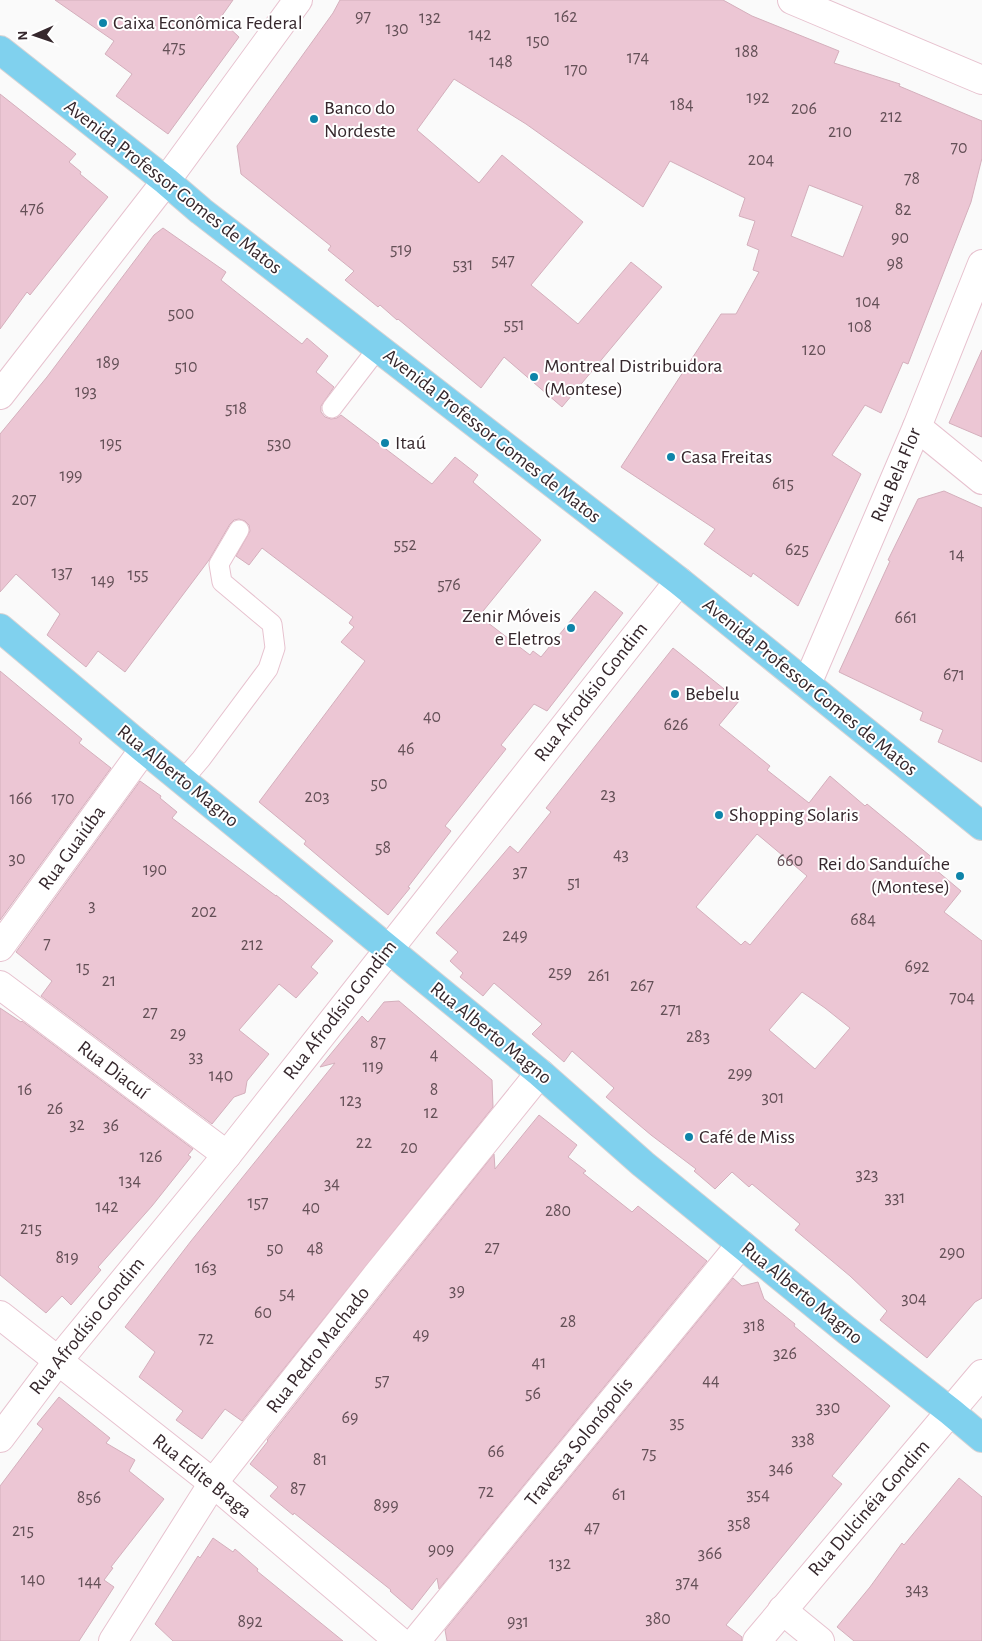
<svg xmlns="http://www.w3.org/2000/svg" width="982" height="1641" font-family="'Alegreya Sans',sans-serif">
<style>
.building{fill:#ecc6d4;stroke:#d4afbc;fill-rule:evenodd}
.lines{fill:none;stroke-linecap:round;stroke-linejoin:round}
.service-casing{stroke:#e7c2cf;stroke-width:21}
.minor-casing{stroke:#e7c2cf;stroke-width:30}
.tertiary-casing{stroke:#e7c2cf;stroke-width:30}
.primary-casing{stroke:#d7d4d5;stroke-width:30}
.service{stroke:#fff;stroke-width:19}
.minor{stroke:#fff;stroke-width:28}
.tertiary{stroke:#fff;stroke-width:28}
.primary{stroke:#80d1ee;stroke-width:28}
.poi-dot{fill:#0e84a9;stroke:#fff;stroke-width:2}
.labels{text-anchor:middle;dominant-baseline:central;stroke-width:4;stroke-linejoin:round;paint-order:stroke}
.number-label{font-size:18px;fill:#645057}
.poi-label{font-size:20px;fill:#36282d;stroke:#fff;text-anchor:start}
.street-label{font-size:20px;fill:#36282d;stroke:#fff}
</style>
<rect width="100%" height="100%" fill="#fafafa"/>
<g class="building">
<path d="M 55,0 L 233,0 L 221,17 L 228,22 L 226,25 L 239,37 L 168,134 L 116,96 L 132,74 L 105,54 L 114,41 Z"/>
<path d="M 340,0 L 723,0 L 752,16 L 839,51 L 834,63 L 900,84 L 899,86 L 982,121 L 982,158 L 971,202 L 908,364 L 903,362 L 881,413 L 865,405 L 832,455 L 861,474 L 798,606 L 753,573 L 751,577 L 704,544 L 715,529 L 621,467 L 721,314 L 736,314 L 759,272 L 753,270 L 759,250 L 747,245 L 755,221 L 739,216 L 745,198 L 670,161 L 643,207 L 526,124 L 454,79 L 417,130 L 479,183 L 502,155 L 583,222 L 531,285 L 578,324 L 631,262 L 662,287 L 562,407 L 504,357 L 481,388 L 398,319 L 397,320 L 380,305 L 378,307 L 345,280 L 354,271 L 328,250 L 331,246 L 241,174 L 237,146 L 333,13 ZM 809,185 L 863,206 L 843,257 L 791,236 Z"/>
<path d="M 0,94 L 76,154 L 69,162 L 81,172 L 80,174 L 108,197 L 30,295 L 27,292 L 0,329 Z"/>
<path d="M 163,228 L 226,272 L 221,280 L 302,344 L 307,338 L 328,356 L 316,372 L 334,387 L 321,406 L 321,412 L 325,417 L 331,419 L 337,418 L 341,415 L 432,484 L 455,457 L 478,475 L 473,482 L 541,540 L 479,616 L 530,655 L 533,651 L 541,657 L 595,591 L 623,613 L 547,711 L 534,704 L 501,745 L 506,749 L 445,826 L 451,831 L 408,887 L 410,888 L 388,915 L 304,844 L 306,841 L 259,802 L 365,661 L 341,642 L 354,627 L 349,623 L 353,617 L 262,548 L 249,565 L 236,556 L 250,531 L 249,525 L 245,521 L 239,519 L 234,520 L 230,524 L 209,560 L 125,672 L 98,651 L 86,667 L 47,635 L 60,614 L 16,574 L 0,592 L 0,434 L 47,377 L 154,235 Z"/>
<path d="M 982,350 L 982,437 L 949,423 Z"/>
<path d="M 944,491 L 982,508 L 982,762 L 938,742 L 943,730 L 920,720 L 923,712 L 839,672 L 890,561 L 888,560 L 918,499 Z"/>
<path d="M 673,648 L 739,701 L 719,725 L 770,766 L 767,770 L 809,803 L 830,776 L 865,806 L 867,804 L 940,864 L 936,870 L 961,891 L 944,912 L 982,941 L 982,1298 L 975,1302 L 927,1358 L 880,1320 L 887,1311 L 850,1276 L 795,1230 L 800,1224 L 752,1184 L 749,1187 L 732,1172 L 715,1189 L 694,1171 L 696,1169 L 651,1135 L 606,1097 L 614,1088 L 572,1051 L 564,1062 L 532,1034 L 542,1024 L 494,983 L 483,996 L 460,977 L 463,973 L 450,961 L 458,952 L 436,933 L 510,846 L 518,853 L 551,812 L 546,808 ZM 757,834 L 807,876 L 750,945 L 745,941 L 741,945 L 696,907 ZM 802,992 L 825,1008 L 850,1028 L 815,1069 L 769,1030 Z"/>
<path d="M 0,671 L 82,739 L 79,743 L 111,768 L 0,920 Z"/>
<path d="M 140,781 L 161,796 L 160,798 L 177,812 L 172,818 L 276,896 L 276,895 L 333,941 L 311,967 L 318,973 L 296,998 L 279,984 L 239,1030 L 269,1054 L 247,1081 L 245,1093 L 234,1097 L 212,1124 L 41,996 L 52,981 L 16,952 Z"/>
<path d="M 399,1001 L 492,1080 L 493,1107 L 242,1421 L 225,1409 L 202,1439 L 176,1420 L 183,1411 L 139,1377 L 155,1352 L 125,1327 L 191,1241 L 335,1063 L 320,1067 L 362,1016 L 368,1022 L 384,1002 Z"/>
<path d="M 0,1008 L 21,1022 L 22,1021 L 193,1149 L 188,1155 L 191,1157 L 152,1206 L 98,1267 L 101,1270 L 71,1305 L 62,1296 L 46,1313 L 0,1275 Z"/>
<path d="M 539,1115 L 577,1145 L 568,1157 L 586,1171 L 583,1173 L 632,1212 L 638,1206 L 707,1261 L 439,1589 L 437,1578 L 412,1610 L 390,1591 L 391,1590 L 294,1513 L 293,1515 L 270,1496 L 278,1487 L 250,1464 L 268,1441 L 267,1440 L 389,1285 L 494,1154 L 495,1169 Z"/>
<path d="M 733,1278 L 742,1286 L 758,1282 L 764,1299 L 795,1324 L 794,1326 L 890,1406 L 832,1476 L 842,1484 L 726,1625 L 742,1637 L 742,1641 L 447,1641 L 445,1630 Z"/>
<path d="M 59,1397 L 110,1438 L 106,1443 L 135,1460 L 129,1471 L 164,1499 L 111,1567 L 113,1568 L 104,1580 L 114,1587 L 79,1641 L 0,1641 L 0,1486 L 43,1429 L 37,1424 Z"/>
<path d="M 959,1478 L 982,1497 L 982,1641 L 854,1641 L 837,1627 L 870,1587 L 902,1543 L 904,1545 Z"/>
<path d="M 213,1538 L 233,1552 L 235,1549 L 258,1569 L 257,1571 L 343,1641 L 173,1641 L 155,1624 L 198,1556 L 200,1558 Z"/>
</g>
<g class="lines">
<defs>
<g id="service">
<path d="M 332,408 L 378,348"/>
<path d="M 183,780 L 201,759 L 268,669 L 275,648 L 272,624 L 222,582 L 219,564 L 239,530"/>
</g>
<g id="minor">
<path d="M 792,0 L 982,80"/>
<path d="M 166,181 L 298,0"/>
<path d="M 917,427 L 982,480"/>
<path d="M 807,684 L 917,427 L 982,264"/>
<path d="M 0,947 L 144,749"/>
<path d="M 0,985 L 227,1155"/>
<path d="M 0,1315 L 213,1483 L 399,1641"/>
<path d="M 0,1438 L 57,1362 L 227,1155 L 679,581"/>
<path d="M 782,1610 L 820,1641"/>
<path d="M 113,1641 L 213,1483 L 377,1275 L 540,1073"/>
<path d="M 416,1641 L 741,1244"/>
<path d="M 757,1641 L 982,1374"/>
</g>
<path id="tertiary" d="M 0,395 L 166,181"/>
<g id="primary">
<path d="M 0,50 L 166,181 L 201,211 L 679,581 L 982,826"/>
<path d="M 0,628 L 144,749 L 540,1073 L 643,1164 L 846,1330 L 951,1412 L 982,1438"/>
</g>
</defs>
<use href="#service" class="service-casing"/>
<use href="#minor" class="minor-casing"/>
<use href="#tertiary" class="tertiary-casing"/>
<use href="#primary" class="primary-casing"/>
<use href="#service" class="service"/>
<use href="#minor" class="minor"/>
<use href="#tertiary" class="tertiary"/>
<use href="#primary" class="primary"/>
</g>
<g class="poi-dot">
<circle cx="103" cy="23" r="5"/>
<circle cx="314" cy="119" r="5"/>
<circle cx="534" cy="377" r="5"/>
<circle cx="385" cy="443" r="5"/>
<circle cx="671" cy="457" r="5"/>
<circle cx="571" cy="628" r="5"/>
<circle cx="675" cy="694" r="5"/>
<circle cx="719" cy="815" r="5"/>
<circle cx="960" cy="876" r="5"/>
<circle cx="689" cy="1137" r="5"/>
</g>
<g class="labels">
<g class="number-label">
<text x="363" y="17">97</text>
<text x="566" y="17">162</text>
<text x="430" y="18">132</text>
<text x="397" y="29">130</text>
<text x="480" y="35">142</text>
<text x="538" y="41">150</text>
<text x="174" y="48">475</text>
<text x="747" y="52">188</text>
<text x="638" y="58">174</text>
<text x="501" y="62">148</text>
<text x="576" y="70">170</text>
<text x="758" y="98">192</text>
<text x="682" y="105">184</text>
<text x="804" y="109">206</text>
<text x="891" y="117">212</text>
<text x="840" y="132">210</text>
<text x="959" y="148">70</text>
<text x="761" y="160">204</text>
<text x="912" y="179">78</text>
<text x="32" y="209">476</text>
<text x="903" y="210">82</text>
<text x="900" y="238">90</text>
<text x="401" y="250">519</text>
<text x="503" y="261">547</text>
<text x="895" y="264">98</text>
<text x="463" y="265">531</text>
<text x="868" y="302">104</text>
<text x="181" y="314">500</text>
<text x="514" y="325">551</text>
<text x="860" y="327">108</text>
<text x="814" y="350">120</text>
<text x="108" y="363">189</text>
<text x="186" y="367">510</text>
<text x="86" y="392">193</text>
<text x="236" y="409">518</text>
<text x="111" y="444">195</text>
<text x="279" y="444">530</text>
<text x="71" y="476">199</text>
<text x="783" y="484">615</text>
<text x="24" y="500">207</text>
<text x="405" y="545">552</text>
<text x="797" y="550">625</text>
<text x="957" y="555">14</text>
<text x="62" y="573">137</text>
<text x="138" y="575">155</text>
<text x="103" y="581">149</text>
<text x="449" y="585">576</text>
<text x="906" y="618">661</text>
<text x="954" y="675">671</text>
<text x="432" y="717">40</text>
<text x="676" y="725">626</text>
<text x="406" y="749">46</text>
<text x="379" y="784">50</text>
<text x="608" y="795">23</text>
<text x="317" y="797">203</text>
<text x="21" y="799">166</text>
<text x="63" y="799">170</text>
<text x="383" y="848">58</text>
<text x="621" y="855">43</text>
<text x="17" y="859">30</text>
<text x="790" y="861">660</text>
<text x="155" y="870">190</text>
<text x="520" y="872">37</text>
<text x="574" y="883">51</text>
<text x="92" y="906">3</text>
<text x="204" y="912">202</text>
<text x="863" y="920">684</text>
<text x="515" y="936">249</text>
<text x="47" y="944">7</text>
<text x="252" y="945">212</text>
<text x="917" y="967">692</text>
<text x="83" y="968">15</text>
<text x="560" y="973">259</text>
<text x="599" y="976">261</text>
<text x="109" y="981">21</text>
<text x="642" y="986">267</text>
<text x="962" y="998">704</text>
<text x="671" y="1010">271</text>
<text x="150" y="1013">27</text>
<text x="178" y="1034">29</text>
<text x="698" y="1037">283</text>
<text x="378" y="1043">87</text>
<text x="434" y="1055">4</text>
<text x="196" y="1057">33</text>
<text x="373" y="1067">119</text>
<text x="740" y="1074">299</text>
<text x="221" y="1076">140</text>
<text x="25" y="1090">16</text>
<text x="434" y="1090">8</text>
<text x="773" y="1098">301</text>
<text x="351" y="1101">123</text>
<text x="55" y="1109">26</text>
<text x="431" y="1113">12</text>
<text x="77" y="1125">32</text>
<text x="111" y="1126">36</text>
<text x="364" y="1143">22</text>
<text x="409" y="1148">20</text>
<text x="151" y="1157">126</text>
<text x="867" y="1175">323</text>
<text x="130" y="1181">134</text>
<text x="332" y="1184">34</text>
<text x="895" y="1198">331</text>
<text x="258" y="1203">157</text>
<text x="107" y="1207">142</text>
<text x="311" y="1208">40</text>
<text x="558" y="1211">280</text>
<text x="31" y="1229">215</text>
<text x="492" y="1248">27</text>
<text x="275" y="1249">50</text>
<text x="315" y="1249">48</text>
<text x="952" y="1253">290</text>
<text x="67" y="1258">819</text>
<text x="206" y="1268">163</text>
<text x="457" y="1291">39</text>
<text x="287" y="1294">54</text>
<text x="914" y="1299">304</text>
<text x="263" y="1313">60</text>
<text x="568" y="1322">28</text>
<text x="754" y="1326">318</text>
<text x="421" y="1335">49</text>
<text x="206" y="1339">72</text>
<text x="785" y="1354">326</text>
<text x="539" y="1363">41</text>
<text x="382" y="1381">57</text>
<text x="711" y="1381">44</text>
<text x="533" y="1394">56</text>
<text x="828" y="1408">330</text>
<text x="350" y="1418">69</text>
<text x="677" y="1423">35</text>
<text x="803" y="1440">338</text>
<text x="496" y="1452">66</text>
<text x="649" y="1454">75</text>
<text x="320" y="1460">81</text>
<text x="781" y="1469">346</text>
<text x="298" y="1489">87</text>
<text x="486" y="1492">72</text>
<text x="619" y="1495">61</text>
<text x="758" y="1495">354</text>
<text x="89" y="1498">856</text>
<text x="386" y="1506">899</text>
<text x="739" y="1524">358</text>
<text x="592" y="1528">47</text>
<text x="23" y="1531">215</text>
<text x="441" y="1550">909</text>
<text x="710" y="1554">366</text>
<text x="560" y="1564">132</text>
<text x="33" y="1580">140</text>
<text x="90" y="1582">144</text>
<text x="687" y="1583">374</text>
<text x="917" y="1590">343</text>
<text x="658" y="1619">380</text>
<text x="250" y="1622">892</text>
<text x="518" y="1622">931</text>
</g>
<g class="poi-label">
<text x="113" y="23">Caixa Econômica Federal</text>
<text x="324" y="108">Banco do<tspan x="324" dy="23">Nordeste</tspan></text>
<text x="544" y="366">Montreal Distribuidora<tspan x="544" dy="23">(Montese)</tspan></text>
<text x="395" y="443">Itaú</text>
<text x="681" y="457">Casa Freitas</text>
<text x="561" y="616" text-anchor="end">Zenir Móveis<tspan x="561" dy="23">e Eletros</tspan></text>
<text x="685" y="694">Bebelu</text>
<text x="729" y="815">Shopping Solaris</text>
<text x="950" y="864" text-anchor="end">Rei do Sanduíche<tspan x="950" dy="23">(Montese)</tspan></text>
<text x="699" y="1137">Café de Miss</text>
</g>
<g class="street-label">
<text transform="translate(173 187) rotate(38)">Avenida Professor Gomes de Matos</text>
<text transform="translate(492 436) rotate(38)">Avenida Professor Gomes de Matos</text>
<text transform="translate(896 475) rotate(-67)">Rua Bela Flor</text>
<text transform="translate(810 687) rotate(39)">Avenida Professor Gomes de Matos</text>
<text transform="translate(591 692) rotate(-52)">Rua Afrodísio Gondim</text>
<text transform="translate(178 776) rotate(39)">Rua Alberto Magno</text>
<text transform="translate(72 848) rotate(-54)">Rua Guaiúba</text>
<text transform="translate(340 1010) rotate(-52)">Rua Afrodísio Gondim</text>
<text transform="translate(491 1033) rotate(39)">Rua Alberto Magno</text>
<text transform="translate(113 1070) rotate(37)">Rua Diacuí</text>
<text transform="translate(802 1293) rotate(39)">Rua Alberto Magno</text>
<text transform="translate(87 1326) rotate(-51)">Rua Afrodísio Gondim</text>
<text transform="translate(318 1350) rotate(-52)">Rua Pedro Machado</text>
<text transform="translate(579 1442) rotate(-51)">Travessa Solonópolis</text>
<text transform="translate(202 1476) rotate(39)">Rua Edite Braga</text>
<text transform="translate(869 1508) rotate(-49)">Rua Dulcinéia Gondim</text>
</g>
</g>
<g transform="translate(35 35) rotate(268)" stroke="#ffffff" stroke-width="4" paint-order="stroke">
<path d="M0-4L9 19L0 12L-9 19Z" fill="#36282d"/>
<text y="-8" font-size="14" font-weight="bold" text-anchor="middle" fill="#36282d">N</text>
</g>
</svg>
